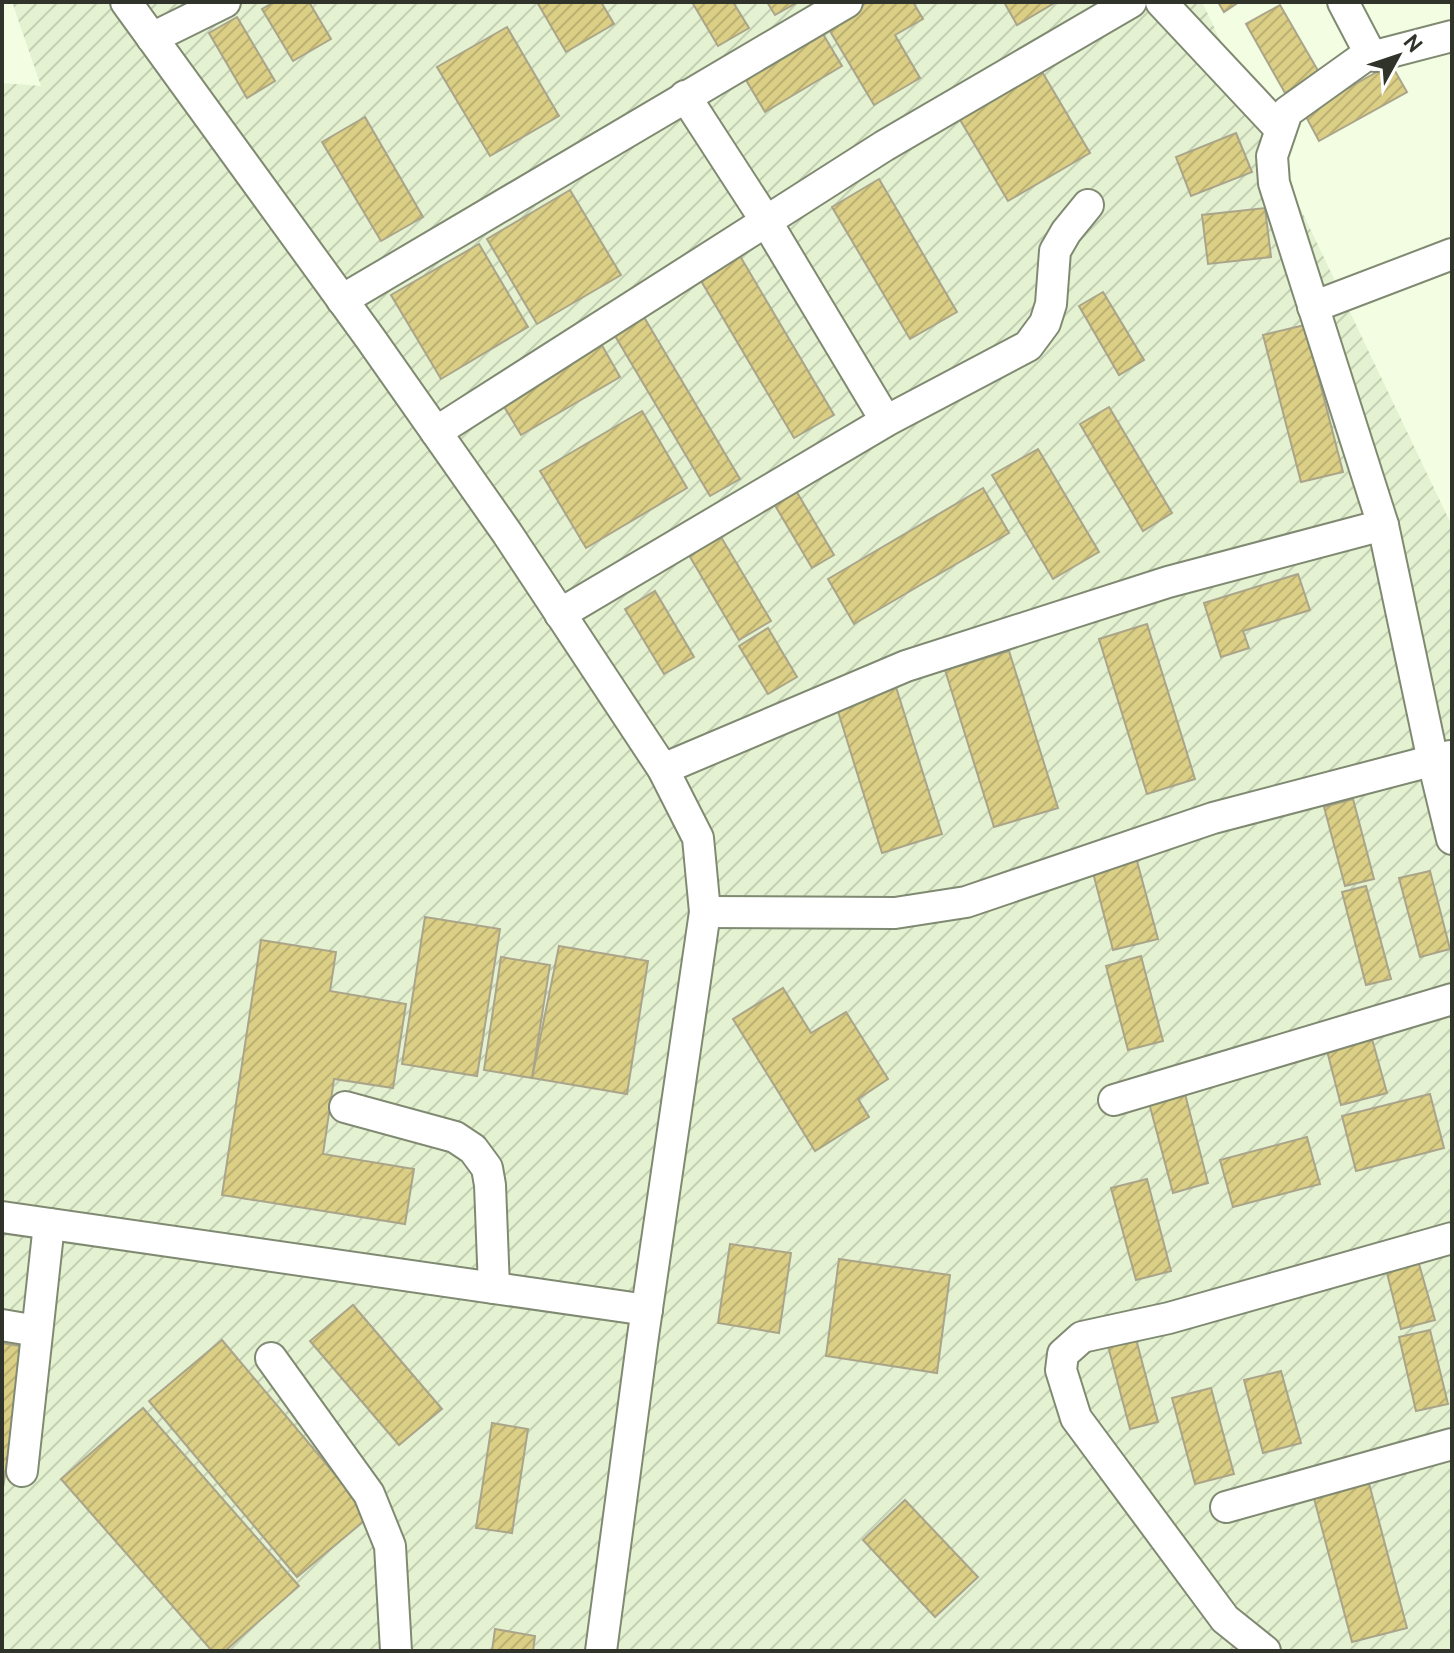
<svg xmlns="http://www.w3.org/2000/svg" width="1454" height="1653" font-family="Cabin,sans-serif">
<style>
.industrial{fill:url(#industrial-furrows)}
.building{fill:url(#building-hatch);stroke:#aaa58a;stroke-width:2}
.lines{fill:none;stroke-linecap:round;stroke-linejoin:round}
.minor-casing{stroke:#808a72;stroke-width:34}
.minor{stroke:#fff;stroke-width:30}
</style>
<defs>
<pattern id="industrial-furrows" width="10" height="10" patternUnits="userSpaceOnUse" patternTransform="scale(2)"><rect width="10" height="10" fill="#e4f2d1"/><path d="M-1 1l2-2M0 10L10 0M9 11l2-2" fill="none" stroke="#c4d0b3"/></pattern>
<pattern id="building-hatch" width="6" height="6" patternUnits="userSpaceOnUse" patternTransform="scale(2)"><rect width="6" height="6" fill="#dbce85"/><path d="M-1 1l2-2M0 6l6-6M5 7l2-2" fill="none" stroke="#bcb173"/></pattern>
</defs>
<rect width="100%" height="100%" fill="#f2fde2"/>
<path class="industrial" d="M 12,2 L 1202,2 L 1452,526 L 1452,1651 L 2,1651 L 2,83 L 41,86 Z"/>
<g class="building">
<path d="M 274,2 L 309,2 L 331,39 L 293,61 L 262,9 Z"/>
<path d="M 537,2 L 601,2 L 614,24 L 566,52 Z"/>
<path d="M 692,2 L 733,2 L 749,28 L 718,46 Z"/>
<path d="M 767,2 L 798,2 L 775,15 Z"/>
<path d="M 868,2 L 913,2 L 923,19 L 895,35 L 920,78 L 874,105 L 827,26 Z"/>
<path d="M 1004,2 L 1056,2 L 1017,25 Z"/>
<path d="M 1218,2 L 1239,2 L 1224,12 Z"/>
<path d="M 1280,5 L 1320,74 L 1285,93 L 1246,24 Z"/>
<path d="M 237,17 L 275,81 L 247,98 L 209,33 Z"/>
<path d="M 507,27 L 559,116 L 490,156 L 437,67 Z"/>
<path d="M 820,29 L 842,66 L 765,112 L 743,75 Z"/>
<path d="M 1391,64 L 1407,92 L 1319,141 L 1304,113 Z"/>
<path d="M 1041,70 L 1090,153 L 1008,201 L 959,118 Z"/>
<path d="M 365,117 L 423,217 L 381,241 L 322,142 Z"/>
<path d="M 1236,133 L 1252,172 L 1191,196 L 1176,157 Z"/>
<path d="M 879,179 L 957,312 L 910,339 L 832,207 Z"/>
<path d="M 570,190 L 621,275 L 537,324 L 487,239 Z"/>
<path d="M 1265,208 L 1271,257 L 1208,264 L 1202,215 Z"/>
<path d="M 479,244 L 528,327 L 441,379 L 391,295 Z"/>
<path d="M 737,251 L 834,415 L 794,438 L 697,274 Z"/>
<path d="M 1103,292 L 1144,360 L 1119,375 L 1079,306 Z"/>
<path d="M 638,307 L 740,479 L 710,496 L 608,324 Z"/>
<path d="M 1305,325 L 1343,472 L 1301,482 L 1263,335 Z"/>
<path d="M 596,335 L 620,377 L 521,435 L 496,393 Z"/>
<path d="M 1109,407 L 1172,513 L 1143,531 L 1080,424 Z"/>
<path d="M 642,411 L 687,488 L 586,548 L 540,471 Z"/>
<path d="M 1038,449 L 1099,552 L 1053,579 L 992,475 Z"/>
<path d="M 983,488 L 1009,533 L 854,624 L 828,579 Z"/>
<path d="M 795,489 L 834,555 L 812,568 L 773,502 Z"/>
<path d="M 718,532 L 771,621 L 739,640 L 686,550 Z"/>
<path d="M 1298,574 L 1310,610 L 1243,631 L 1249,648 L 1221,657 L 1204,603 Z"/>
<path d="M 655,591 L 694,657 L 664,674 L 625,609 Z"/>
<path d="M 1147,624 L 1195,779 L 1147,794 L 1099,639 Z"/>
<path d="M 768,628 L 797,677 L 768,694 L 739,646 Z"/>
<path d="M 1009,651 L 1058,808 L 994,827 L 945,670 Z"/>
<path d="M 896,687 L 942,834 L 882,853 L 836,705 Z"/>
<path d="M 1353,799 L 1374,879 L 1345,886 L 1324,807 Z"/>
<path d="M 1134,850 L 1158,939 L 1113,950 L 1090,861 Z"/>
<path d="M 1430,871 L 1450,949 L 1420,957 L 1399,878 Z"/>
<path d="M 1366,886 L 1391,979 L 1366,985 L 1342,892 Z"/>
<path d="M 425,917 L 500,929 L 477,1076 L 402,1064 Z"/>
<path d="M 261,940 L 336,952 L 330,991 L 406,1004 L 393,1088 L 334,1079 L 323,1154 L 414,1169 L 405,1224 L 222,1195 Z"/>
<path d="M 559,946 L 648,961 L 627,1094 L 532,1078 Z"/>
<path d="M 1141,956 L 1163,1041 L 1128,1050 L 1106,966 Z"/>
<path d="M 501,957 L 550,965 L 532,1078 L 484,1070 Z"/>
<path d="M 783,988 L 811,1033 L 846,1012 L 888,1079 L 858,1099 L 869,1117 L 815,1151 L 733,1019 Z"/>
<path d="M 1372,1039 L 1387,1093 L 1341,1105 L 1327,1051 Z"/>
<path d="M 1184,1090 L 1208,1183 L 1173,1193 L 1148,1099 Z"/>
<path d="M 1430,1094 L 1444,1148 L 1356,1171 L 1342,1116 Z"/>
<path d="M 1307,1137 L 1320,1184 L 1233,1207 L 1220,1160 Z"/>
<path d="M 1147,1179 L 1171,1271 L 1136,1280 L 1111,1188 Z"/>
<path d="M 730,1244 L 791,1253 L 779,1333 L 718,1323 Z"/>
<path d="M 1417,1257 L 1435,1320 L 1401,1329 L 1385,1265 Z"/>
<path d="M 839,1259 L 950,1275 L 937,1373 L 826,1356 Z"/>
<path d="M 353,1305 L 442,1409 L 399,1445 L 310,1341 Z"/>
<path d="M 1430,1330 L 1448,1404 L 1416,1411 L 1399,1337 Z"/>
<path d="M 1136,1339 L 1158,1422 L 1130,1429 L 1108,1346 Z"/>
<path d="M 222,1340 L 370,1516 L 297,1577 L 149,1401 Z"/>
<path d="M 2,1343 L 25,1347 L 2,1494 Z"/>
<path d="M 1281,1371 L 1301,1443 L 1263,1453 L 1244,1380 Z"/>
<path d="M 1211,1388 L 1234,1474 L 1195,1484 L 1172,1398 Z"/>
<path d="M 143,1408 L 299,1586 L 225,1651 L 212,1651 L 61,1479 Z"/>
<path d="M 492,1423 L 528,1429 L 512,1533 L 476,1528 Z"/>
<path d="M 1366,1472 L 1407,1628 L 1352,1642 L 1311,1487 Z"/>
<path d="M 905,1500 L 978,1577 L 935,1617 L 863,1540 Z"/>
<path d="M 495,1629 L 535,1636 L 533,1651 L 492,1651 Z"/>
</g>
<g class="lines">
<defs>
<g id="minor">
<path d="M 126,2 L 370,338 L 507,533 L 663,769 L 698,838 L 705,912 L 643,1336 L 601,1651"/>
<path d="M 1161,2 L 1280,129"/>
<path d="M 1343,2 L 1366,46 L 1368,54 L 1375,56 L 1452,36"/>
<path d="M 152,38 L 225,2"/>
<path d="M 1368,54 L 1287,112 L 1272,156 L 1274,183 L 1383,525 L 1433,761 L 1452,839"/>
<path d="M 685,96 L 766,221 L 886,421"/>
<path d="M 342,300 L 847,2"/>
<path d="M 1313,307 L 1452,254"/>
<path d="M 436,432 L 884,146 L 1131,2"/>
<path d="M 560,614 L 886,421 L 1028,346 L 1045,323 L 1051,304 L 1055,251 L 1066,232 L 1088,205"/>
<path d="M 663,769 L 906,666 L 1168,582 L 1383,525"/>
<path d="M 705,912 L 895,913 L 966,902 L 1213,818 L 1450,756"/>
<path d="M 1114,1100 L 1452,999"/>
<path d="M 345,1107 L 455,1137 L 473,1149 L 487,1168 L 490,1185 L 494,1288"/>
<path d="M 2,1217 L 647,1310"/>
<path d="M 2,1325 L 37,1331"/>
<path d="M 271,1358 L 369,1494 L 390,1546 L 396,1651"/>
<path d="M 22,1471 L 49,1224"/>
<path d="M 1226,1507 L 1452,1444"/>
<path d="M 1265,1651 L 1225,1619 L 1076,1418 L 1061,1370 L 1063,1354 L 1082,1337 L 1169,1318 L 1452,1238"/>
</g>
</defs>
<use href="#minor" class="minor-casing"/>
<use href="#minor" class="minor"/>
</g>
<rect width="1454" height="1653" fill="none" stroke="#2f3329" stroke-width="8"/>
<g transform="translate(1398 56) rotate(50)" stroke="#ffffff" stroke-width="6" paint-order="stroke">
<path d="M0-6L14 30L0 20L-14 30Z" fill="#2f3329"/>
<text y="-12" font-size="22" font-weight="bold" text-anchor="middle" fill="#2f3329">N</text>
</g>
</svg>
